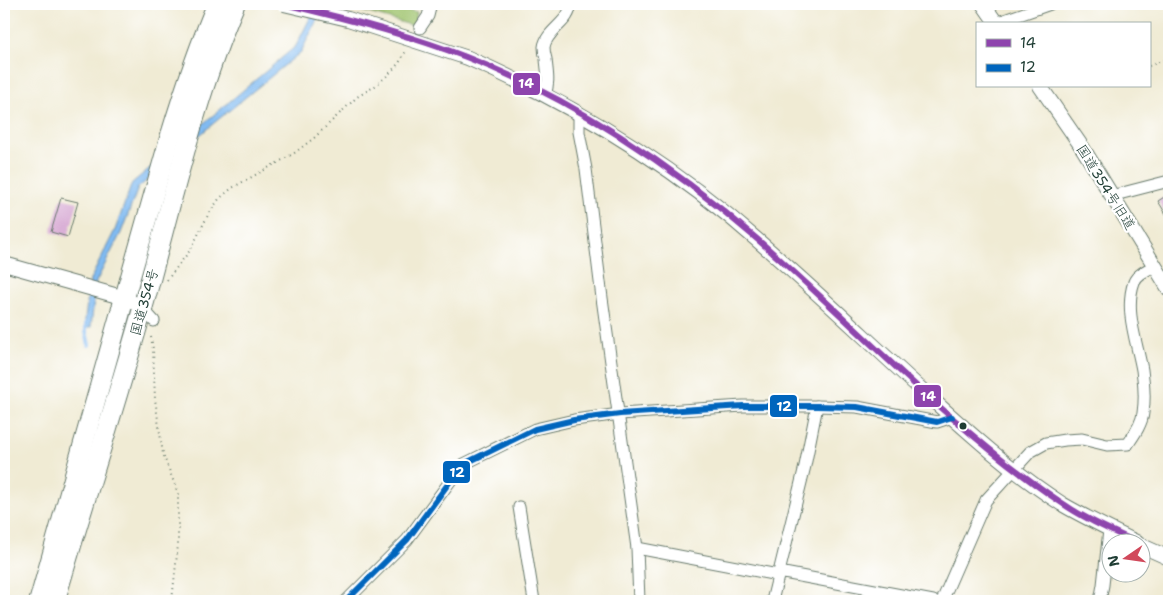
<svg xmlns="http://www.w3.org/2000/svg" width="1173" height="605" font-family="'Shantell Sans','Klee One',sans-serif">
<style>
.green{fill:#a0c46f;stroke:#608052}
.water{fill:#80baf1;stroke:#507c92}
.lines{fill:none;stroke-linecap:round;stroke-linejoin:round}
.stream{stroke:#80baf1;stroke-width:4}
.building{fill:#dab0d7}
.minor-casing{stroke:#687a6c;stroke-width:13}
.tertiary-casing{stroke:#687a6c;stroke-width:16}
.trunk-casing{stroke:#687a6c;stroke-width:21}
.path{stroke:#687a6c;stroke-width:2;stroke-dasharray:1 4;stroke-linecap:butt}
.minor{stroke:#fff;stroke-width:11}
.tertiary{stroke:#fff;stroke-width:14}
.trunk{stroke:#fff;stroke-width:19}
.tertiary-bridge-casing{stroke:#687a6c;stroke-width:16;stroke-linecap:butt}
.tertiary-bridge{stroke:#fff;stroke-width:14}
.bus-1-casing{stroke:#fff;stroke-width:10}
.bus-2-casing{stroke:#fff;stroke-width:10}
.bus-1{stroke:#8e44ad;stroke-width:6}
.bus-2{stroke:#0065bd;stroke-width:6}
.bus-dot{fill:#1f3d34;stroke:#fff;stroke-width:2}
.labels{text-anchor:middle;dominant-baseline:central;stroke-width:4.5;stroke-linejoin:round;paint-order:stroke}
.street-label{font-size:14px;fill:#1f3d34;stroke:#fff}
.line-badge{stroke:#fff;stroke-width:2}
.badge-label{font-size:14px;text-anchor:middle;font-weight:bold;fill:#fff}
</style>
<rect width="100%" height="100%" fill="#fff"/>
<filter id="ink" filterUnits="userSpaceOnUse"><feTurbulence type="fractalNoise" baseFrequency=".02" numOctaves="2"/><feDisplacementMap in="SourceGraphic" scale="10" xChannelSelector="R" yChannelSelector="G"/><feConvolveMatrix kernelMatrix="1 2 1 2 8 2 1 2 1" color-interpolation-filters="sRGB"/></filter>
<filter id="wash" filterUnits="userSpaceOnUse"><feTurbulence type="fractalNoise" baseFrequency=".0096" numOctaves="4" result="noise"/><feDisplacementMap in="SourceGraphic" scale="20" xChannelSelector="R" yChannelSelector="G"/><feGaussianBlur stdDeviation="1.12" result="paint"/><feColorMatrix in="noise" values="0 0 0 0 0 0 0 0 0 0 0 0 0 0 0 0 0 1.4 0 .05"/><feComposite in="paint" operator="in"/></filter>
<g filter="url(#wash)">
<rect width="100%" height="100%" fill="#f0ebd4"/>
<path class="green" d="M 338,4 L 378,4 L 417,12 L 414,26 Z"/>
<path class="water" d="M 317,4 L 325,4 L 301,52 L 214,123 L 138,188 L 121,233 L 96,282 L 91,327 L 85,327 L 85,318 L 90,280 L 115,230 L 132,183 L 296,46 Z"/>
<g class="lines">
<path class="stream" d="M 86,322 L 86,332 L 89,345"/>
</g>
<g id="blocks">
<g class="building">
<path d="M 1169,194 L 1169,219 L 1158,201 Z"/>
<path d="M 61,198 L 78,202 L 68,237 L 51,232 Z"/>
</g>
</g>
</g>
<g filter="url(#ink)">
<use href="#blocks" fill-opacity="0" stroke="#687a6c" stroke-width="1"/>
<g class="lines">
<defs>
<g id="minor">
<path d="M 996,23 L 1050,4"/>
<path d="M 420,28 L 428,16 L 431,4"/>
<path d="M 545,94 C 550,82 547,72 546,59 C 545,56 544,51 544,47 C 546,30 572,21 570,4"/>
<path d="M 579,112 L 579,132 L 586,169 L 602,298 L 637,548 L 639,601"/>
<path d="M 1111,196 L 1169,181"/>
<path d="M 142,308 L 154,321"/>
<path d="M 519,507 L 534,601"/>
<path d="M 637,548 L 778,575 L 784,573 L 933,601"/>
<path d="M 346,601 L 407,540 L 462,465 L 535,429 L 574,420 L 620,414 L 743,406 L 817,406 L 857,407 L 937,422 L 952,417"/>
<path d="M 772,601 L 805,466 L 817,406"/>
<path d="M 942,601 L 986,500 L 1030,452 L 1046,443 L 1065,440 L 1082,439 L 1107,445 L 1128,444 C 1134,435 1142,424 1143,413 C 1145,400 1144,383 1142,370 C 1137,342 1124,310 1134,282 C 1137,274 1148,269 1155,266"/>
<path d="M 1100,601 L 1103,585 L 1109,530"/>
</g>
<g id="tertiary">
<path d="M 983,4 L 997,24"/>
<path d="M 468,58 C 572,104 670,163 756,239 C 813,288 867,340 923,391 C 966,430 1012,472 1062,504 C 1086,518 1111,530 1136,542"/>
<path d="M 1040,86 L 1082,147 L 1169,289"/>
<path d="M 4,264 L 125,298 L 132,302"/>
<path d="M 1140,545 L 1169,558"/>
</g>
<g id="trunk">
<path d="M 39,601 L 169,140 C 183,94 198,48 217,4"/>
<path d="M 55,601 C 84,501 117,401 145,300 C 172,202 195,97 235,4"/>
</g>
</defs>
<use href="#minor" class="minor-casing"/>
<use href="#tertiary" class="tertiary-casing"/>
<use href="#trunk" class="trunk-casing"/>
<g class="path">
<path d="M 1149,66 L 1169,58"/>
<path d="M 167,280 L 191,249 L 208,215 L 219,199 L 232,188 L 293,154 L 314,138 L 357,97 L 375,86 L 388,75 L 399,63 L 406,51"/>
<path d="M 151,337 L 153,349 L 155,399 L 163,454 L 178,493 L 178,545 L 172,601"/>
</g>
<use href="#minor" class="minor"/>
<use href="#tertiary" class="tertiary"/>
<use href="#trunk" class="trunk"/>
<defs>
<path id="tertiary-bridge" d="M 284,4 L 348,19 L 468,58"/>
</defs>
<use href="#tertiary-bridge" class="tertiary-bridge-casing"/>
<use href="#tertiary-bridge" class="tertiary-bridge"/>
<defs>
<path id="bus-1" d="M 284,4 C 345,18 407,34 466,57 C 570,97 673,166 757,239 C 857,326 948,426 1059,501 C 1083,518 1110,530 1136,542"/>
<path id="bus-2" d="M 346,601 L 407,540 L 462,465 L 535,429 L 574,420 L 620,414 L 743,406 L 817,406 L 857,407 L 937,422 L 952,417"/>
</defs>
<use href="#bus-1" class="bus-1-casing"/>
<use href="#bus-2" class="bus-2-casing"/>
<use href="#bus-1" class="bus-1"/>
<use href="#bus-2" class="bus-2"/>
</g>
</g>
<circle class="bus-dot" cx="963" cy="426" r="4.5"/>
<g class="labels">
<g class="street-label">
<text transform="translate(1106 187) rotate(58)">国道354号旧道</text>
<text transform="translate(144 302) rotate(-74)">国道354号</text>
</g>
</g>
<g class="line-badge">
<rect x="512" y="72" width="29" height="24" rx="5" fill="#8e44ad"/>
<rect x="913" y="384" width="29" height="24" rx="5" fill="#8e44ad"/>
<rect x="769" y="394" width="29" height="24" rx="5" fill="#0065bd"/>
<rect x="442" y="460" width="29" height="24" rx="5" fill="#0065bd"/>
</g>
<g class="badge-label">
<text x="526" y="88">14</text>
<text x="928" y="401">14</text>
<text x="784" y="411">12</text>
<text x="457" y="477">12</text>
</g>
<rect width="1173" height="605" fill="none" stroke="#fff" stroke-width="20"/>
<rect x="976" y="22" width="175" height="65" fill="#ffffff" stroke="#a5b1ae"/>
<rect x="986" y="39" width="25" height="8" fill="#8e44ad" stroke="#a5b1ae"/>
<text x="1020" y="48" font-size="15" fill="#1f3d34">14</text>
<rect x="986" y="64" width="25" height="8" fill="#0065bd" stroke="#a5b1ae"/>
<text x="1020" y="72" font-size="15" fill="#1f3d34">12</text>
<g transform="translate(1126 558) rotate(257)"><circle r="24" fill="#ffffff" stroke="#a5b1ae"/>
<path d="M0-4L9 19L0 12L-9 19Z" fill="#d1495b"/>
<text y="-8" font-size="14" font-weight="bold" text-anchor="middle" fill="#1f3d34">N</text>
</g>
</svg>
